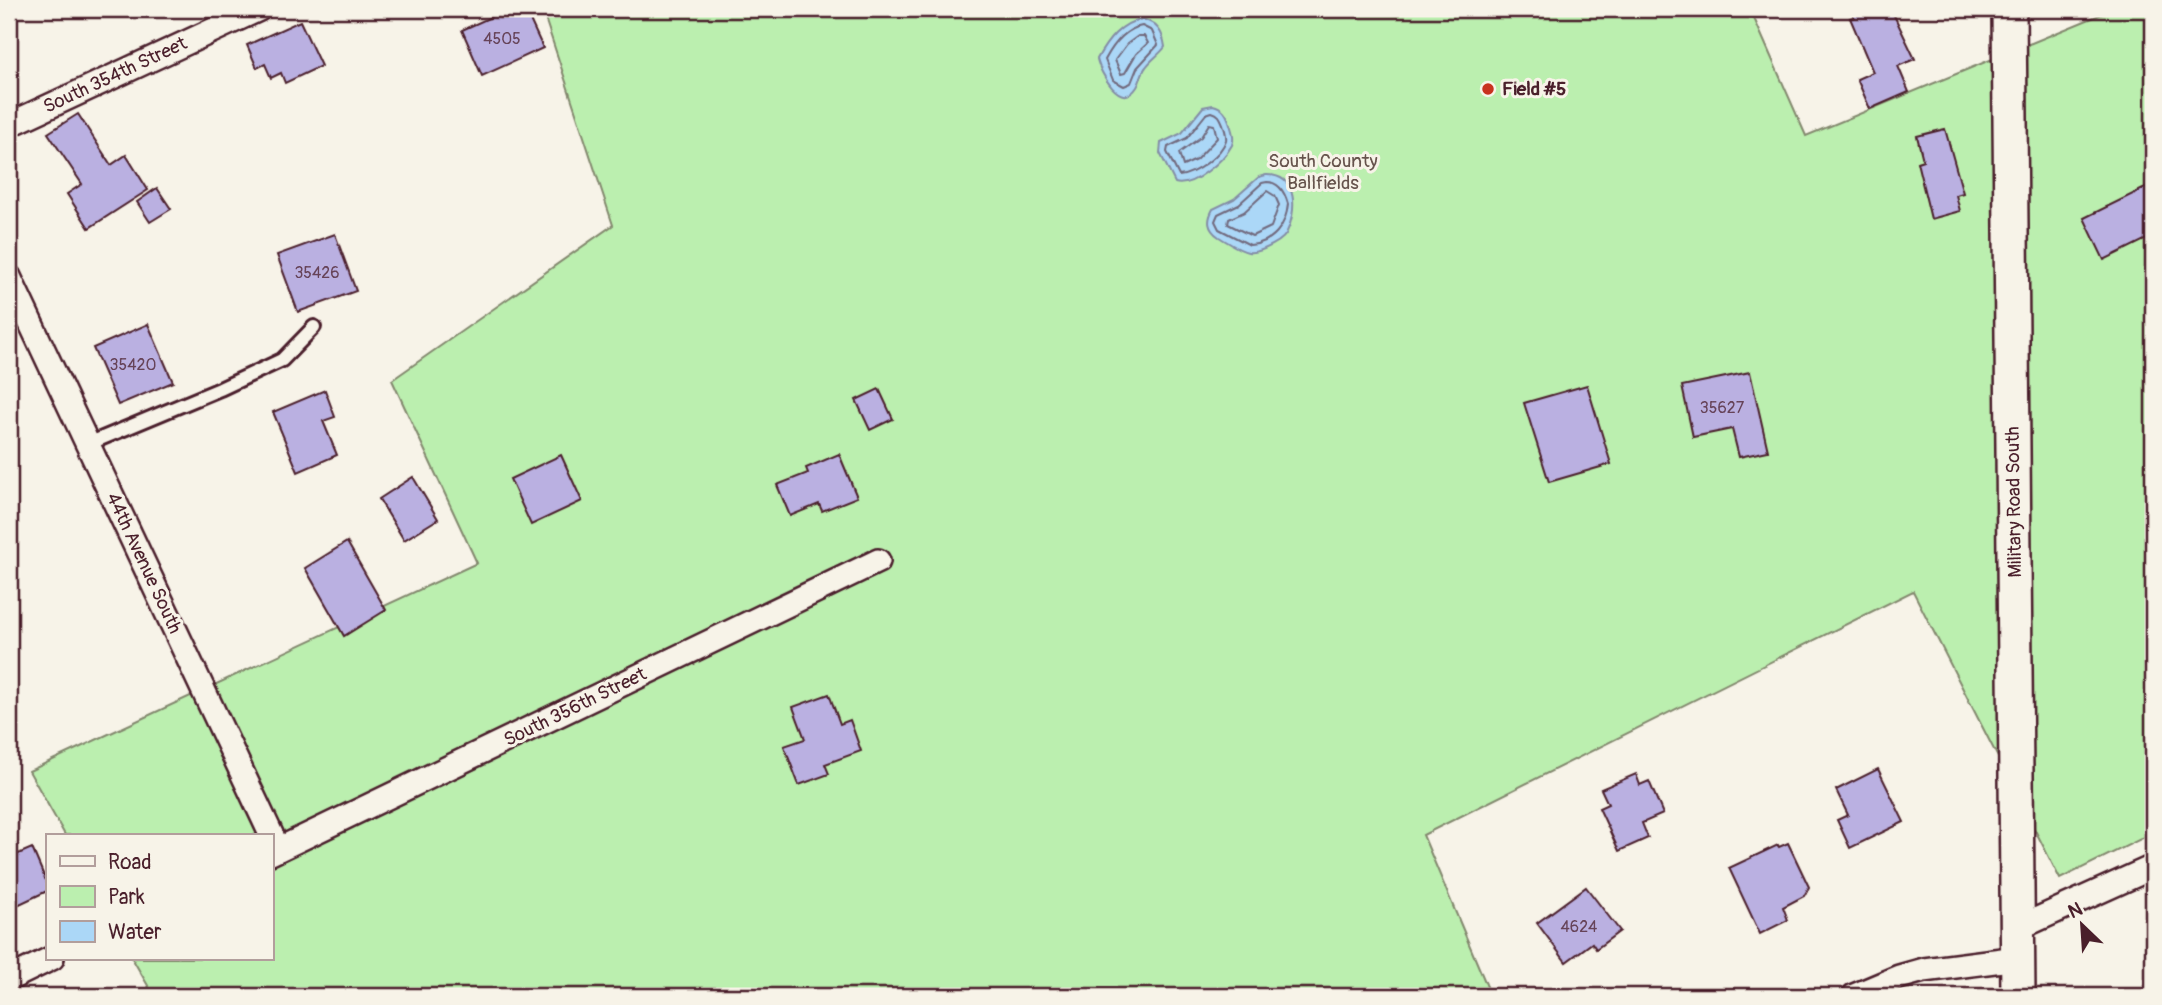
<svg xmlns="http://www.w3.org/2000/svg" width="2162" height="1005" font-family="Pangolin,sans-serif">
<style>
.green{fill:#bbefaf;stroke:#82876d;stroke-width:2}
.water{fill:#abd7f7;stroke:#848da5;stroke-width:2}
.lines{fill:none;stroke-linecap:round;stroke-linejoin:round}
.shore{stroke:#71697d;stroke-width:2}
.building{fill:#bab0e1;stroke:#4a1f2b;stroke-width:2}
.service-casing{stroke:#4a1f2b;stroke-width:18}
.minor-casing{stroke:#4a1f2b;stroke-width:28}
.secondary-casing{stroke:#4a1f2b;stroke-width:38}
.service{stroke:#f7f3e8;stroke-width:12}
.minor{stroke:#f7f3e8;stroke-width:23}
.secondary{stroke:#f7f3e8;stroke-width:33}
.poi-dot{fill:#c8321e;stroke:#f7f3e8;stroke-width:2.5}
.labels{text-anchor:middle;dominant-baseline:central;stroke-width:6;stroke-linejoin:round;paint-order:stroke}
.number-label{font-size:16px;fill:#664358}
.street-label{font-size:19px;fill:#4a1f2b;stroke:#f7f3e8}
.poi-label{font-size:19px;font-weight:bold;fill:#4a1f2b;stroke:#f7f3e8;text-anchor:start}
.park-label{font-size:19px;fill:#66534c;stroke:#f7f3e8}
</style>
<rect width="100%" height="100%" fill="#f7f3e8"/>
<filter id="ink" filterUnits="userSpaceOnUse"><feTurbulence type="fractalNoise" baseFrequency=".0143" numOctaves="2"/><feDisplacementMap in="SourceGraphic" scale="14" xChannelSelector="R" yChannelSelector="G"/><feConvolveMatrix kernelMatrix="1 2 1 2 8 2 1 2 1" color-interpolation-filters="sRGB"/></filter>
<g filter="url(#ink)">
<path class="green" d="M 542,9 L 1750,9 L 1806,136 L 2114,9 L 2153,9 L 2153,833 L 2060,879 L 1913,591 L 1423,835 L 1491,996 L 154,996 L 132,958 L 271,958 L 271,835 L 65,835 L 29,771 L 477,563 L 392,380 L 613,225 Z"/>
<g class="water">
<path d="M 1142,19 C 1157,23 1163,32 1165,47 C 1160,54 1152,59 1146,67 C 1141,73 1141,81 1137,87 C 1121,112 1100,73 1097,59 C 1107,41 1120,23 1142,19 Z"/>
<path d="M 1213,105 C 1223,107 1227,114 1230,124 C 1232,131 1235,138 1232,145 C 1224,160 1193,188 1175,183 L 1160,153 L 1161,143 L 1182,133 L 1203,107 Z"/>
<path d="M 1266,175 C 1299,174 1297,213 1286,234 C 1282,241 1271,246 1264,249 C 1259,251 1253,253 1248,252 C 1238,250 1228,242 1219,237 C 1207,229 1207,220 1213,209 L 1234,199 L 1259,177 Z"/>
</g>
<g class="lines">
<g class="shore">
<path d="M 1142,26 L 1152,31 L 1158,45 L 1137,68 L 1131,83 L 1124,86 L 1113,80 L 1105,60 C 1113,45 1125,29 1142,26 Z"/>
<path d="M 1138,36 L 1144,36 L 1148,43 L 1136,54 L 1125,73 L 1121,74 L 1115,60 L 1127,44 Z"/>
<path d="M 1212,112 C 1219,114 1220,117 1223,124 C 1224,128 1227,134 1226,140 C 1221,156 1195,174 1179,176 L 1167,152 L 1168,147 L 1187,138 L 1206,114 Z"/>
<path d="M 1209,124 L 1214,125 L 1217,138 L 1196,160 L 1183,166 L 1179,153 L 1201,137 Z"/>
<path d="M 1267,182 C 1279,182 1285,193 1288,204 C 1286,226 1273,243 1250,245 L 1219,229 L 1215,221 L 1218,214 L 1239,204 L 1262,183 Z"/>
<path d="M 1267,191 L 1275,196 L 1279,205 L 1271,227 L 1252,236 L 1228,224 L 1229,219 L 1244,212 Z"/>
</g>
</g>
<g class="building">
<path d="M 488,9 L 525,9 L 543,48 L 482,76 L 462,30 L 491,17 Z"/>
<path d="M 1850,9 L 1891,9 L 1915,59 L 1898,66 L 1909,92 L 1870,109 L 1857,79 L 1873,72 L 1850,18 L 1854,17 Z"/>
<path d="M 300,21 L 321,66 L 285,83 L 281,73 L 271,78 L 265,64 L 257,68 L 247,45 Z"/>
<path d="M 78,114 L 111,165 L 126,155 L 148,190 L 89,228 L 67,194 L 82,184 L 48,133 Z"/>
<path d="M 1945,129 L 1963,193 L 1956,195 L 1960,211 L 1931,219 L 1917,162 L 1923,160 L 1917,136 Z"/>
<path d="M 2153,184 L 2153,236 L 2104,260 L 2084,218 Z"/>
<path d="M 157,188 L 171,209 L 150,222 L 137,202 Z"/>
<path d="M 335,234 L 356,291 L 298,312 L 277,255 Z"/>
<path d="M 148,324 L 173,382 L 118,405 L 93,348 Z"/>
<path d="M 1750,372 L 1768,451 L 1739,457 L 1732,429 L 1693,437 L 1682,386 Z"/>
<path d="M 1587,385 L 1611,464 L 1549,482 L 1524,403 Z"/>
<path d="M 879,389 L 893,419 L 870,430 L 856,400 Z"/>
<path d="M 325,390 L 335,417 L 323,421 L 337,455 L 298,472 L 273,412 Z"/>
<path d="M 839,454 L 857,497 L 822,511 L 819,504 L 790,516 L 777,485 L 808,473 L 806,468 Z"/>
<path d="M 561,455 L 582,501 L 531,525 L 510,479 Z"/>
<path d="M 413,477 L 438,519 L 404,540 L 379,499 Z"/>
<path d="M 347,542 L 386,610 L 344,636 L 305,568 Z"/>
<path d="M 829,694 L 840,724 L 850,720 L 861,751 L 825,764 L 829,774 L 799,785 L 784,746 L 805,739 L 793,707 Z"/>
<path d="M 1878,769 L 1904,822 L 1850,848 L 1837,820 L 1848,815 L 1836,790 Z"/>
<path d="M 1636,774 L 1640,785 L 1649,781 L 1663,814 L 1642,823 L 1648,838 L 1619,851 L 1599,808 L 1608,804 L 1601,789 Z"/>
<path d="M 1788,843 L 1809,887 L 1804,896 L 1783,907 L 1788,920 L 1760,934 L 1729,868 L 1778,845 L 1779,847 Z"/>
<path d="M 32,848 L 47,883 L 47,891 L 9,909 L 9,858 Z"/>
<path d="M 1586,887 L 1620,931 L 1596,949 L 1592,943 L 1566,962 L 1537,923 Z"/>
</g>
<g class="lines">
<defs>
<path id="service" d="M 88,444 L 220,389 L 282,360 L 314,327"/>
<g id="minor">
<path d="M 9,125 L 259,9"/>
<path d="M 9,277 L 278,849"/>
<path d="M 271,853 L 878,561"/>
<path d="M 2018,928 L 2153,867"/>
<path d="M 9,979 L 52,958"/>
<path d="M 1854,996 L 1899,977 L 1924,970 L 2018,958"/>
</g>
<path id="secondary" d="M 2009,9 L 2018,996"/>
</defs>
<use href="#service" class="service-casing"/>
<use href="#minor" class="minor-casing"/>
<use href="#secondary" class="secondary-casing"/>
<use href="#service" class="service"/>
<use href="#minor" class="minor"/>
<use href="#secondary" class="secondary"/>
</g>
</g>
<circle class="poi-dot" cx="1488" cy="89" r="7"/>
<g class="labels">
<g class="number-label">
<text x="502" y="39">4505</text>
<text x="317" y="273">35426</text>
<text x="133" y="365">35420</text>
<text x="1722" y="408">35627</text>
<text x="1579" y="927">4624</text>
</g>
<g class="street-label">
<text transform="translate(115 75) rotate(-25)">South 354th Street</text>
<text transform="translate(2014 502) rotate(-91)">Military Road South</text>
<text transform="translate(144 563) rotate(65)">44th Avenue South</text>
<text transform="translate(575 707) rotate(-26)">South 356th Street</text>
</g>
<g class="poi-label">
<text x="1502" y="89">Field #5</text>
</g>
<g class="park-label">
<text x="1323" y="161">South County<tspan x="1323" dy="22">Ballfields</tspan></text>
</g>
</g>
<rect width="2162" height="1005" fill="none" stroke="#f7f3e8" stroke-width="35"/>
<rect x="18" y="18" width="2127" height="970" fill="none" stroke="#4a1f2b" stroke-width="2.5" filter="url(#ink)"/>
<rect x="46" y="834" width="228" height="126" fill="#f7f3e8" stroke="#b29e9c" stroke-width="2"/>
<rect x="60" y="856" width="35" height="10" fill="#f7f3e8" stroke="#b29e9c" stroke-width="2"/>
<text x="108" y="869" font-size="21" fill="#4a1f2b">Road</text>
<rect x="60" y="886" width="35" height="21" fill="#bbefaf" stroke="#b29e9c" stroke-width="2"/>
<text x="108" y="904" font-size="21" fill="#4a1f2b">Park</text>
<rect x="60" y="921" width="35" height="21" fill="#abd7f7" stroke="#b29e9c" stroke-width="2"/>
<text x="108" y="939" font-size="21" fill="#4a1f2b">Water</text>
<g transform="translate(2082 925) rotate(335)" stroke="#f7f3e8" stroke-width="5" paint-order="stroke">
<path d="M0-5L12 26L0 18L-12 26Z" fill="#4a1f2b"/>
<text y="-10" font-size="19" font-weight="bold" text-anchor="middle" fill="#4a1f2b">N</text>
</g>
</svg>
